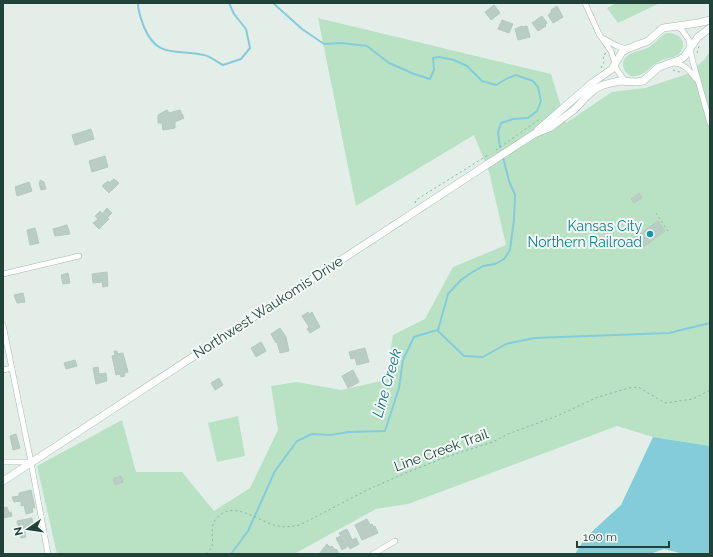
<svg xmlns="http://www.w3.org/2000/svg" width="713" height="557" font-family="Raleway,sans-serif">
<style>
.green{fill:#b9e2c4}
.water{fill:#84ccda}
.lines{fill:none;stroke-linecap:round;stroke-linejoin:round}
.stream{stroke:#84ccda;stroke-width:2}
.building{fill:#bacdc5;stroke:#b4c9c0}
.street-casing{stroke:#a5b7b1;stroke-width:6}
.secondary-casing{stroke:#a0bcb2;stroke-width:8}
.path{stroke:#7fb6a5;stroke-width:1;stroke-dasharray:2 3;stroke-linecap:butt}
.street{stroke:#fff;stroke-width:5}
.secondary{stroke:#fff;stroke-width:7}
.culture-dot{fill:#0f9aa8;stroke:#f4faf7;stroke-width:1.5}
.labels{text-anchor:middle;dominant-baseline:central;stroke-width:4;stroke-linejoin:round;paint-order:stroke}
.culture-label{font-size:14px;fill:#0d838f;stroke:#f4faf7;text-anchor:end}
.street-label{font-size:14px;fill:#204239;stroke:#f4faf7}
.water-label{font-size:15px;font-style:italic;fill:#127386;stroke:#f4faf7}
</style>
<rect width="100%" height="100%" fill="#e3eee9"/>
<g class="green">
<path d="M 616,3 L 660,3 L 618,23 L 607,8 Z"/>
<path d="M 318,18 L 551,74 L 566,123 L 612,92 L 645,88 L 687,74 L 704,60 L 710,51 L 710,446 L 653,437 L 617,426 L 408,504 L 376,509 L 294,554 L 57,554 L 37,466 L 122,420 L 136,472 L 182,472 L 214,511 L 250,488 L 278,430 L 271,386 L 297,382 L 341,390 L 386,380 L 393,335 L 425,319 L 453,267 L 506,245 L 489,172 L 474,135 L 356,206 Z"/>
<path d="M 666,33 C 678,32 689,42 680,53 C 676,58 665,58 660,61 C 648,67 644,78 630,76 C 626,73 624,70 623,66 C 622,52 640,52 649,47 C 655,43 660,37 666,33 Z"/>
<path d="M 238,416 L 245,456 L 217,462 L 208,423 Z"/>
</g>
<path class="water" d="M 653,437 L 710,446 L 710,554 L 684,554 L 664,549 L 650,554 L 575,554 L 585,538 L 621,505 Z"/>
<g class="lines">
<g class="stream">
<path d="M 138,3 C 138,12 141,19 144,27 C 157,59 177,49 204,55 C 210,56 217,62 223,65 L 241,59 L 250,48 L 246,29 L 234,14 L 229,3"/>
<path d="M 273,3 L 302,29 L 324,44 L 342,43 L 367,46 L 389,63 L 414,74 L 430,79 L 434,70 L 433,58 L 439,57 L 454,60 L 467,66 L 482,81 L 496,85 L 508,78 L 516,75 L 533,81 L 538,87 L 541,101 L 537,111 L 528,118 L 513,119 L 501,123 L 498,133 L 500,147"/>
<path d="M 438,330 L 448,294 L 461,280 L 471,273 L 483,266 L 495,264 L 504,259 L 510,250 L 514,219 L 515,195 L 509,181 L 503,157"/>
<path d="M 231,554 L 248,531 L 275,471 L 297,441 L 312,434 L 330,435 L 349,432 L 385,431 L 399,388 L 403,360 L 414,337 L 437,330 L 464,356 L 483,357 L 506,344 L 534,338 L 669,333 L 710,323"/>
</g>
</g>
<g class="building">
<path d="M 494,5 L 500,13 L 491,20 L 485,12 Z"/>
<path d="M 557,6 L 563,17 L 553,23 L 548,15 L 551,13 L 551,10 Z"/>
<path d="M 542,16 L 547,23 L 545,25 L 546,26 L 538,31 L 532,23 Z"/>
<path d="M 502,20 L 513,24 L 509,33 L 498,29 Z"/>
<path d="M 522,26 L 522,27 L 527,26 L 530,37 L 518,40 L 515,29 Z"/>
<path d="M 167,110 L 169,113 L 180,110 L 184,118 L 175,122 L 175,128 L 163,130 L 162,123 L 158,123 L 158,115 Z"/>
<path d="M 91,129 L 94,139 L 75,145 L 72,135 Z"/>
<path d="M 105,156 L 108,167 L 92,172 L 89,161 Z"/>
<path d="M 114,179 L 119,183 L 109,193 L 102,186 L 108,181 L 109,183 Z"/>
<path d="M 40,180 L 44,182 L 46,189 L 41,190 L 39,183 L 40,182 Z"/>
<path d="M 29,182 L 32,191 L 17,196 L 15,187 Z"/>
<path d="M 639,193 L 642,198 L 634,203 L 631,199 Z"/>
<path d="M 107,208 L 112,213 L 107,218 L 109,219 L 99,229 L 93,223 L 98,219 L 95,216 L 100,211 L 102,214 Z"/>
<path d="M 658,221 L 665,231 L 642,248 L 635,237 Z"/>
<path d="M 67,225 L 70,234 L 55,236 L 53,229 Z"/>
<path d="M 35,228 L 39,243 L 30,245 L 27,230 Z"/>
<path d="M 107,272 L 108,286 L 103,287 L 102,282 L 93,283 L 92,274 Z"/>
<path d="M 68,273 L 70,283 L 63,284 L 61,275 Z"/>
<path d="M 23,293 L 25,302 L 17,303 L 14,295 Z"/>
<path d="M 308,312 L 309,314 L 312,312 L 320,327 L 310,333 L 307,329 L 309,327 L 302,316 Z"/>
<path d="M 280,328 L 286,337 L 289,351 L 280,353 L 277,342 L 276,343 L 271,334 Z"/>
<path d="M 261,342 L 266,351 L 256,357 L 251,348 Z"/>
<path d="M 365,348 L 369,362 L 357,365 L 355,358 L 351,359 L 349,352 Z"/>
<path d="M 114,351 L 117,351 L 118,354 L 123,353 L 128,372 L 124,373 L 125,376 L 121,377 L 120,374 L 116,375 L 112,356 L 115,355 Z"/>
<path d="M 75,360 L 77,366 L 66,369 L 64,363 Z"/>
<path d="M 98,367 L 99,374 L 106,373 L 107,381 L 96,384 L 93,368 Z"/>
<path d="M 353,370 L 359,382 L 348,388 L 342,376 Z"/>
<path d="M 219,378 L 223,385 L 215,390 L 211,383 Z"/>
<path d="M 16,434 L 20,448 L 13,450 L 10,436 Z"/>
<path d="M 121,476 L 123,482 L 115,485 L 113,479 Z"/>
<path d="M 31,490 L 35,508 L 32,508 L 33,512 L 26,514 L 24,505 L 21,506 L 21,501 L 14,502 L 12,497 L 19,496 L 19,493 Z"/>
<path d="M 7,507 L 9,513 L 11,512 L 12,516 L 4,518 L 3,508 Z"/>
<path d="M 32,518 L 33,525 L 25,526 L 26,528 L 24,528 L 26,537 L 21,538 L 17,521 Z"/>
<path d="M 367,519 L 370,525 L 372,524 L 373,527 L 375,526 L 378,533 L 362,540 L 355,525 Z"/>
<path d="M 347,529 L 352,540 L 356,538 L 359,544 L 350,549 L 347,544 L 346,545 L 347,547 L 342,550 L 336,538 L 341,536 L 339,533 Z"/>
<path d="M 327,544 L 330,547 L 332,546 L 335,550 L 336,549 L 340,554 L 319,554 Z"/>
</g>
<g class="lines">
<defs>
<g id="street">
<path d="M 585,3 L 599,34 L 611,51 L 617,70 L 625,81"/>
<path d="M 676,26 L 682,30 L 689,40 L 692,59 L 710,123"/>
<path d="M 604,39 L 617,46 L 627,49"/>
<path d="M 673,63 C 684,63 690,71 696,79"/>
<path d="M 3,274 L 79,256"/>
<path d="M 3,325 L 31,462 L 48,554"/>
<path d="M 3,370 L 12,368"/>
<path d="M 3,462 L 31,462"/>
<path d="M 373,554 L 395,541"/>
</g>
<g id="secondary">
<path d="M 538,130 L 592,83 L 612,69 L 622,52 L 627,49 L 648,41 L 663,28 L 698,23 L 710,20"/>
<path d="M 3,481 L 497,158 L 534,134 L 551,127 L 575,109 L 587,96 L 595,89 L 603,85 L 619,81 L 636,82 L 643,81 L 659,67 L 679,60 L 684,57 L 698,37 L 710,28"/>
</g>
</defs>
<use href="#street" class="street-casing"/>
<use href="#secondary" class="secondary-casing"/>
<g class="path">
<path d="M 697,53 L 699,46"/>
<path d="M 601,68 L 604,62 L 603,55 L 607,53"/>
<path d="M 673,70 L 683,73"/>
<path d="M 496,150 L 541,118"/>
<path d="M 415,203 L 416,200 L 488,155"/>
<path d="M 656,213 L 668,231"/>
<path d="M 206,554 C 208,552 211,549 212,546 C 214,538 209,528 216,519 C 233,498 258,522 278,526 C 286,528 293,526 300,525 L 367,490 L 408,472 L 449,456 L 493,442 L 508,434 L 557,416 L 598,397 L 629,388 L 638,387 L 665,403 L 693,399 L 710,390"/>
</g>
<use href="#street" class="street"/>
<use href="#secondary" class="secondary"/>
</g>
<circle class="culture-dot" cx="650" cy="234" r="4"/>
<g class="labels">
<g class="culture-label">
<text x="642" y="226">Kansas City<tspan x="642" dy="16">Northern Railroad</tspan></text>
</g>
<g class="street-label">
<text transform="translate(268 307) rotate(-33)">Northwest Waukomis Drive</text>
<text transform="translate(441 450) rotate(-20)">Line Creek Trail</text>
</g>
<g class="water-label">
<text transform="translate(387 383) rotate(-74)">Line Creek</text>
</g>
</g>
<rect width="713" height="557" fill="none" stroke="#204239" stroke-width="8"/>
<g transform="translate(28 529) rotate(257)" stroke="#f4faf7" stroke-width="3" paint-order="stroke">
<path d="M0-3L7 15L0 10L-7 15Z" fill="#204239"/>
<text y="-6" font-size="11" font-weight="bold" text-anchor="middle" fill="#204239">N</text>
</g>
<path d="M577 541v6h92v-6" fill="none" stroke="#204239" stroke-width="2"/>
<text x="583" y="541" font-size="12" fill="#204239" stroke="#f4faf7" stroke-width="3" paint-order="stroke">100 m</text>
</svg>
